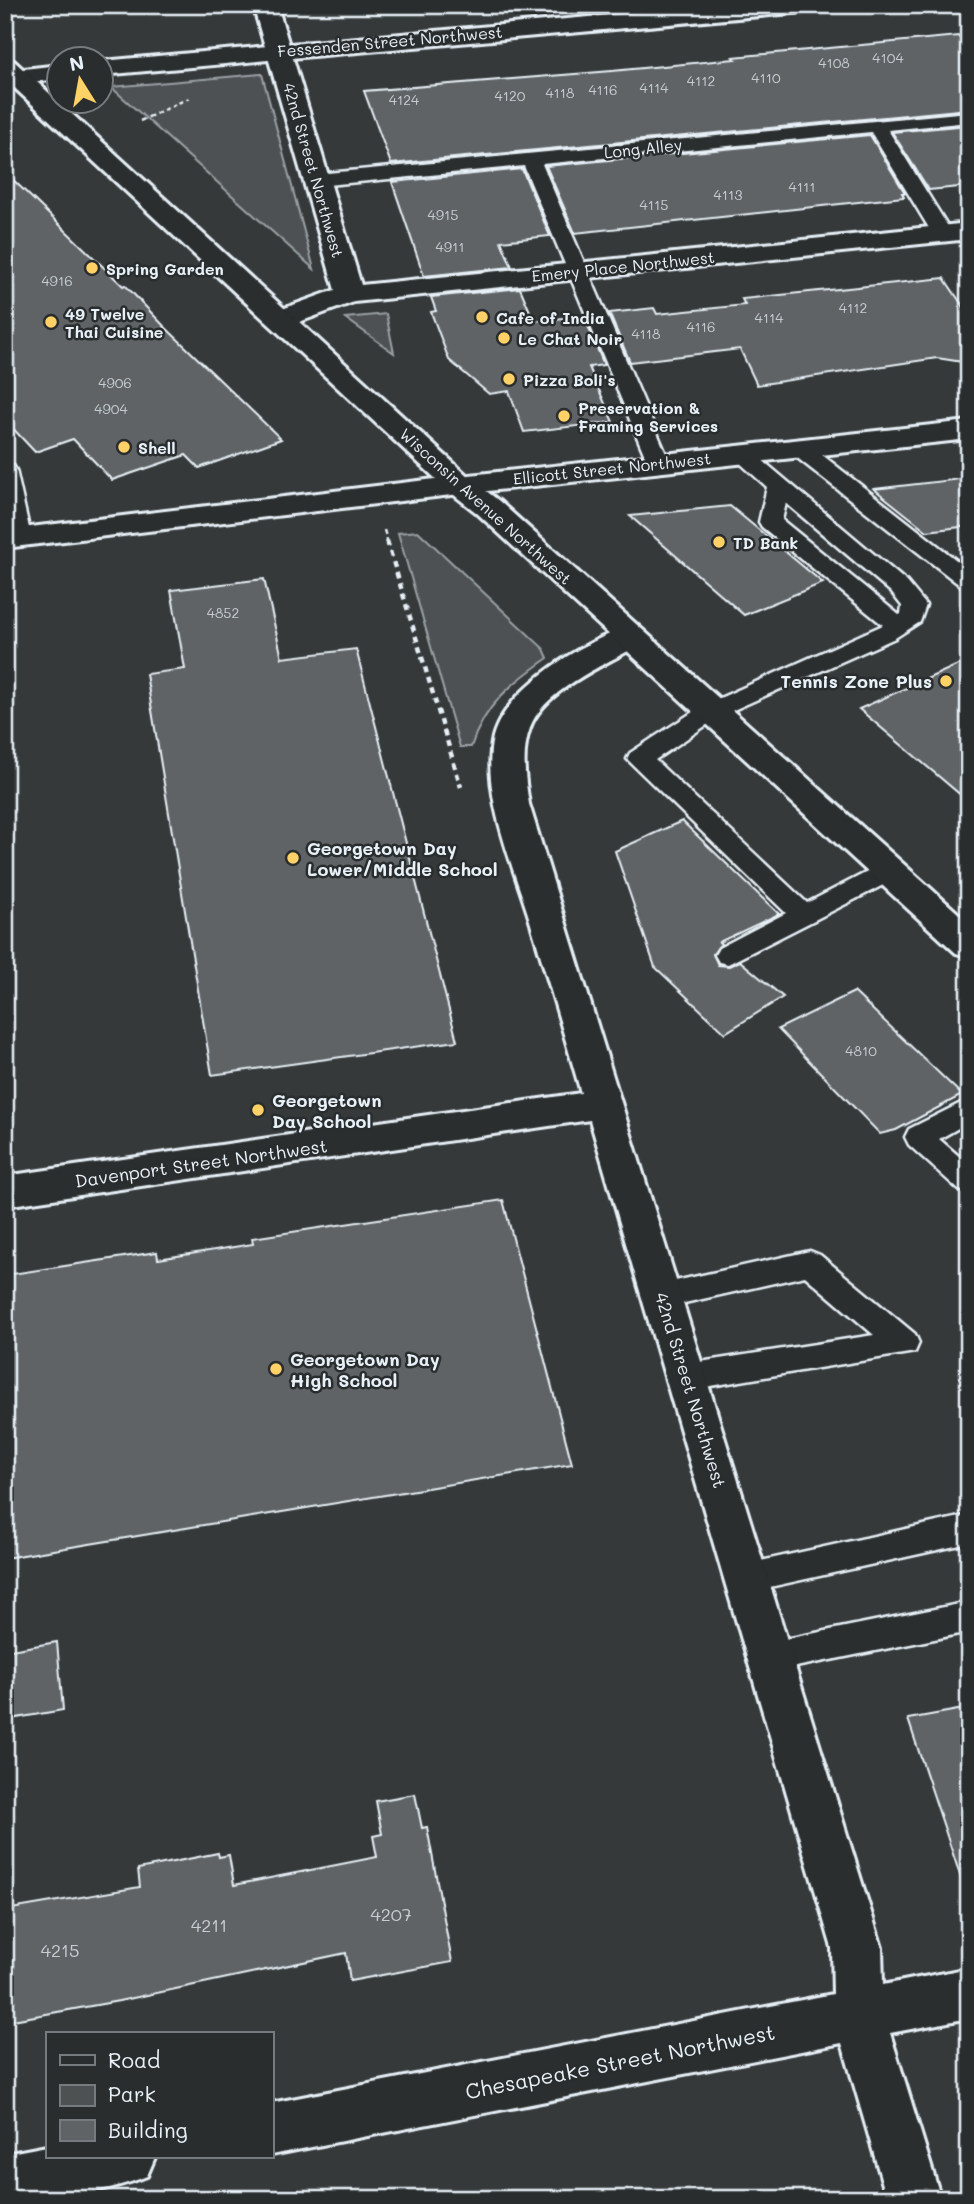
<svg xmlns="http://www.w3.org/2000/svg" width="974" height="2204" font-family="Mali,sans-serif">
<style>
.green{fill:#4d5152;stroke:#9aa1a5;stroke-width:2}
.building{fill:#5f6365;stroke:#e8f1f8;stroke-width:2}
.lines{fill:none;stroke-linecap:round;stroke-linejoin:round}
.lane-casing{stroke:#e8f1f8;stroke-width:5}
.street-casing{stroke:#e8f1f8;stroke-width:6}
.secondary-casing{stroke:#e8f1f8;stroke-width:6}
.primary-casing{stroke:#e8f1f8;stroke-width:6}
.path-far1{stroke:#e8f1f8;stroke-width:2.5;stroke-dasharray:5 3.5;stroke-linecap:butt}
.path{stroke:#e8f1f8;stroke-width:4.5;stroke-dasharray:6 5;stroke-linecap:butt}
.lane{fill:#2a2d2e;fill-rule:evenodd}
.street{fill:#2a2d2e;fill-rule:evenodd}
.secondary{fill:#2a2d2e;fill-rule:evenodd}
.primary{fill:#2a2d2e;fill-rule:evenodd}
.poi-dot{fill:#ffd166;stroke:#2a2d2e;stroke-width:2.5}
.labels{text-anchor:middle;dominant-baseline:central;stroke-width:5;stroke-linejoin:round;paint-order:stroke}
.number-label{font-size:14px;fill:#c6ced3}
.far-street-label{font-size:16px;fill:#e8f1f8;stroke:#2a2d2e}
.far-poi-label{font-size:16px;font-weight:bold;fill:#e8f1f8;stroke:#2a2d2e;text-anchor:start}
.poi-label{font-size:18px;font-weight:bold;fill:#e8f1f8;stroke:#2a2d2e;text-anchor:start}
.street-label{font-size:18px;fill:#e8f1f8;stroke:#2a2d2e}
.near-number-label{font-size:18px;fill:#c6ced3}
.near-street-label{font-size:21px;fill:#e8f1f8;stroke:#2a2d2e}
</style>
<rect width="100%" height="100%" fill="#35393a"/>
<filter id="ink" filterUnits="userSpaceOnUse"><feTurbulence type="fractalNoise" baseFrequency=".0143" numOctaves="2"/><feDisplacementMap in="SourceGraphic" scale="14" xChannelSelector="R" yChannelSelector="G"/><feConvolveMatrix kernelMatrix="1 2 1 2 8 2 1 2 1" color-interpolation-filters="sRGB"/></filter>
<g filter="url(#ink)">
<g class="green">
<path d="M 261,74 L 262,74 L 314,269 L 111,87 Z"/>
<path d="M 386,314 L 394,353 L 345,318 Z"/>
<path d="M 418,531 L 544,649 L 548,658 C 513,682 484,705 471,747 L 460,747 L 398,533 Z"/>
</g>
<g class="building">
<path d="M 958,36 L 969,51 L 969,109 L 391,164 L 364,91 L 612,71 L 735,59 L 733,57 Z"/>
<path d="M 969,125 L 969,186 L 929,190 L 892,132 Z"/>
<path d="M 870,135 L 905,193 L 902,193 L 904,197 L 575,233 L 546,166 Z"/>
<path d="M 522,169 L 550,236 L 501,241 L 512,267 L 424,276 L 392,182 Z"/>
<path d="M 5,172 L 123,286 L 125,285 L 163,325 L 281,439 L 199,468 L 186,455 L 112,480 L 73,439 L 35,452 L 5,420 Z"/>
<path d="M 944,278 L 969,315 L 969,363 L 937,358 L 757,385 L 740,349 L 630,362 L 609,313 L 654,308 L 657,314 L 745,305 L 742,299 Z"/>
<path d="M 520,288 L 534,321 L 584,316 L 604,365 L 589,367 L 613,422 L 524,432 L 509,391 L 489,394 L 449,360 L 431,312 L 436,311 L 431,297 Z"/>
<path d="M 969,478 L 969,526 L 927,531 L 874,489 Z"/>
<path d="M 730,506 L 770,539 L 823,583 L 744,615 L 630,516 Z"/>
<path d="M 264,579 L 282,658 L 356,649 L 457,1041 L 212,1075 L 146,674 L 185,669 L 171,590 Z"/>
<path d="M 969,660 L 969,802 L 859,709 Z"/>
<path d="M 682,821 L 779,914 L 719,942 L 721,944 L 713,954 L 718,965 L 729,966 L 740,961 L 783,997 L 725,1033 L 655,967 L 615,851 Z"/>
<path d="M 854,992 L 962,1095 L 896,1130 L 880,1134 L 778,1029 Z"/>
<path d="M 503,1200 L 572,1464 L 5,1558 L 5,1275 L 157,1252 L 158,1259 L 253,1244 L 252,1238 Z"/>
<path d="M 57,1642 L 63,1710 L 5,1720 L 5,1651 Z"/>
<path d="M 969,1708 L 969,1877 L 961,1878 L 908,1719 Z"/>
<path d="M 415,1794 L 422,1828 L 427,1827 L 452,1962 L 350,1981 L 346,1953 L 119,2001 L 7,2021 L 5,1910 L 140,1887 L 138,1869 L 218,1853 L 219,1857 L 229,1855 L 234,1885 L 377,1857 L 373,1836 L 382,1834 L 376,1801 Z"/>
</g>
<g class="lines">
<defs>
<g id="lane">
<path d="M 969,112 L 969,122 L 888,130 L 952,233 L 942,239 L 932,233 L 871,132 L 542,164 L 670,463 L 667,468 L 651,468 L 648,463 L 524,166 L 317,186 L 308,180 L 317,174 Z"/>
<path d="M 799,442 L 807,443 L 969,570 L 969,588 L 961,586 L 791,453 L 788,448 L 791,443 Z"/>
<path d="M 741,448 L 749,449 L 907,582 L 926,605 L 920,622 L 895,638 L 720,716 L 655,760 L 807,903 L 879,866 L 888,863 L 897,866 L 901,872 L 897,878 L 728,964 L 719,962 L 715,955 L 719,948 L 786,913 L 627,759 L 630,753 L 702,706 L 883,625 L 762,527 L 759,522 L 767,487 L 730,454 L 733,449 ZM 786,503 L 891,592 L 902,606 L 901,614 L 899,615 L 782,520 Z"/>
<path d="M 5,464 L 13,465 L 16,470 L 31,537 L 28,542 L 12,542 C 0,522 5,486 5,464 Z"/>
<path d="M 969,1099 L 969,1122 L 939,1139 L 969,1165 L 969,1193 L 959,1190 L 909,1145 L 905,1137 L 909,1129 Z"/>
<path d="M 810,1251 L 820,1255 L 915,1334 L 919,1343 L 915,1352 L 687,1390 L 676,1386 L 672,1377 L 676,1368 L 687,1364 L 874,1335 L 805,1276 L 662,1308 L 651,1304 L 647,1296 L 651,1288 L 662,1284 Z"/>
<path d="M 969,1515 L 969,1543 L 747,1592 L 735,1588 L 731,1578 L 735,1568 L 747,1564 Z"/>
<path d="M 969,1602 L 969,1632 L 771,1672 L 759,1668 L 754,1657 L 759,1646 L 771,1642 Z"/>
</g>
<g id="street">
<path d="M 253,5 L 277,5 L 361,285 L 969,223 L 969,239 L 354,302 L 291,325 L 281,327 L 271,325 L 267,319 L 271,313 L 335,290 Z"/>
<path d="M 969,421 L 969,439 L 460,494 L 5,548 L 5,530 L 460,476 Z"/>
<path d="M 630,627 L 641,630 L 646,637 L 641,644 C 608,663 543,690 530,728 C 521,752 525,779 529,804 L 882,1948 L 883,1985 L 969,1968 L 969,2018 L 890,2033 L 941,2199 L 887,2199 L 842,2043 L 271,2155 L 271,2103 L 833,1994 L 832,1948 L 590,1120 L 5,1206 L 5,1176 L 581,1093 C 564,1033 546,974 528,914 C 512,862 481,792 493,737 C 505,690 585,639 630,627 Z"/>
<path d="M 47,2146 L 47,2157 L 155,2157 L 147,2176 C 102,2194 53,2199 5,2199 L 5,2154 Z"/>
</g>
<g id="secondary">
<path d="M 723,5 L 816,5 L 812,10 L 804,12 L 102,75 L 102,61 Z"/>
<path d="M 60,65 L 60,79 L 5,85 L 5,71 Z"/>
</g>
<path id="primary" d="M 5,59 L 14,61 L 471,479 L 499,501 L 969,923 L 969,957 L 956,953 L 477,513 L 449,491 L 5,79 Z"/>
</defs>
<use href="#lane" class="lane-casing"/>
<use href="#street" class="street-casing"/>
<use href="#secondary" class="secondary-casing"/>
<use href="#primary" class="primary-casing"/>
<g class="path-far1">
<path d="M 140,121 L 189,98"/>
<path d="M 384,530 L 388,543"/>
</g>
<path class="path" d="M 387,541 L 461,787"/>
<use href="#lane" class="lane"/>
<use href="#street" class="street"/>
<use href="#secondary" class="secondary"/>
<use href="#primary" class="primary"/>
</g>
</g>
<g class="poi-dot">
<circle cx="92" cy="268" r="7"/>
<circle cx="482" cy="317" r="7"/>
<circle cx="51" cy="322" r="7"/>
<circle cx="504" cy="338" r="7"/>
<circle cx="509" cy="379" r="7"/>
<circle cx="564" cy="416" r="7"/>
<circle cx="124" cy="447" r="7"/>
<circle cx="719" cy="542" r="7"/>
<circle cx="946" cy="681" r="7"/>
<circle cx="293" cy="858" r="7"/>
<circle cx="258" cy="1110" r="7"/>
<circle cx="276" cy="1369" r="7"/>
</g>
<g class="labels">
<g class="number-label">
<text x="888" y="57">4104</text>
<text x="834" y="62">4108</text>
<text x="766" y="77">4110</text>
<text x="701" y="80">4112</text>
<text x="654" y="87">4114</text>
<text x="603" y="89">4116</text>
<text x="560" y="92">4118</text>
<text x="510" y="95">4120</text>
<text x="404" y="99">4124</text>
<text x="802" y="186">4111</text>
<text x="728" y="194">4113</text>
<text x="654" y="204">4115</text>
<text x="443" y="214">4915</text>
<text x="450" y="246">4911</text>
<text x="57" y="280">4916</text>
<text x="853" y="307">4112</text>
<text x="769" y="317">4114</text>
<text x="701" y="326">4116</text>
<text x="646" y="333">4118</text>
<text x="115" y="382">4906</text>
<text x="111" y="408">4904</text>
<text x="223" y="612">4852</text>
<text x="861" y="1050">4810</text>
</g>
<g class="far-street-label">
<text transform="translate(390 41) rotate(-5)">Fessenden Street Northwest</text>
<text transform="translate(643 148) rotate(-6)">Long Alley</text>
<text transform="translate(314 170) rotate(74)">42nd Street Northwest</text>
<text transform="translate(623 266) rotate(-6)">Emery Place Northwest</text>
<text transform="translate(612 468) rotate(-6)">Ellicott Street Northwest</text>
<text transform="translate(486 506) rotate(42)">Wisconsin Avenue Northwest</text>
</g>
<g class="far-poi-label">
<text x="106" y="268">Spring Garden</text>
<text x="65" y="313">49 Twelve<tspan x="65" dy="18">Thai Cuisine</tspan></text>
<text x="496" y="317">Cafe of India</text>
<text x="518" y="338">Le Chat Noir</text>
<text x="523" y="379">Pizza Boli's</text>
<text x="578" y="407">Preservation &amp;<tspan x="578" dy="18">Framing Services</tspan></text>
<text x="138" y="447">Shell</text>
<text x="733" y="542">TD Bank</text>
</g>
<g class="poi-label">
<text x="932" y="681" text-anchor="end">Tennis Zone Plus</text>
<text x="307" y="848">Georgetown Day<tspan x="307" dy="21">Lower/Middle School</tspan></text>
<text x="272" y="1100">Georgetown<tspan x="272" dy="21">Day School</tspan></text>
<text x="290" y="1359">Georgetown Day<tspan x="290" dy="21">High School</tspan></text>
</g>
<g class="street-label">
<text transform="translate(201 1163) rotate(-8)">Davenport Street Northwest</text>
<text transform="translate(691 1390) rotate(73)">42nd Street Northwest</text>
</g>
<g class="near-number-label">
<text x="391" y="1914">4207</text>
<text x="209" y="1925">4211</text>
<text x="60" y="1950">4215</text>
</g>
<g class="near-street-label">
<text transform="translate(620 2061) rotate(-11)">Chesapeake Street Northwest</text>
</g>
</g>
<rect width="974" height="2204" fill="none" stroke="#2a2d2e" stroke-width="28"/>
<rect x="14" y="14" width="946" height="2176" fill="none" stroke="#e8f1f8" stroke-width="2.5" filter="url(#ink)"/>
<rect x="46" y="2032" width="228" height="126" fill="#2a2d2e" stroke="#767b7f" stroke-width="2"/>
<rect x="60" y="2055" width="35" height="10" fill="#2a2d2e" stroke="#767b7f" stroke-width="2"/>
<text x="108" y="2068" font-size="21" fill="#e8f1f8">Road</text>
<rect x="60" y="2085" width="35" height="21" fill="#4d5152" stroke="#767b7f" stroke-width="2"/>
<text x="108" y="2102" font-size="21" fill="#e8f1f8">Park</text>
<rect x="60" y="2120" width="35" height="21" fill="#5f6365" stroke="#767b7f" stroke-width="2"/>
<text x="108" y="2138" font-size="21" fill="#e8f1f8">Building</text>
<g transform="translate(80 80) rotate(349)"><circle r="33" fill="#2a2d2e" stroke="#767b7f" stroke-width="2"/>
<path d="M0-5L12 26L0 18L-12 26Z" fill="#ffd166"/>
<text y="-10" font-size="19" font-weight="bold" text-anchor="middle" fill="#e8f1f8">N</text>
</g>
</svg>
